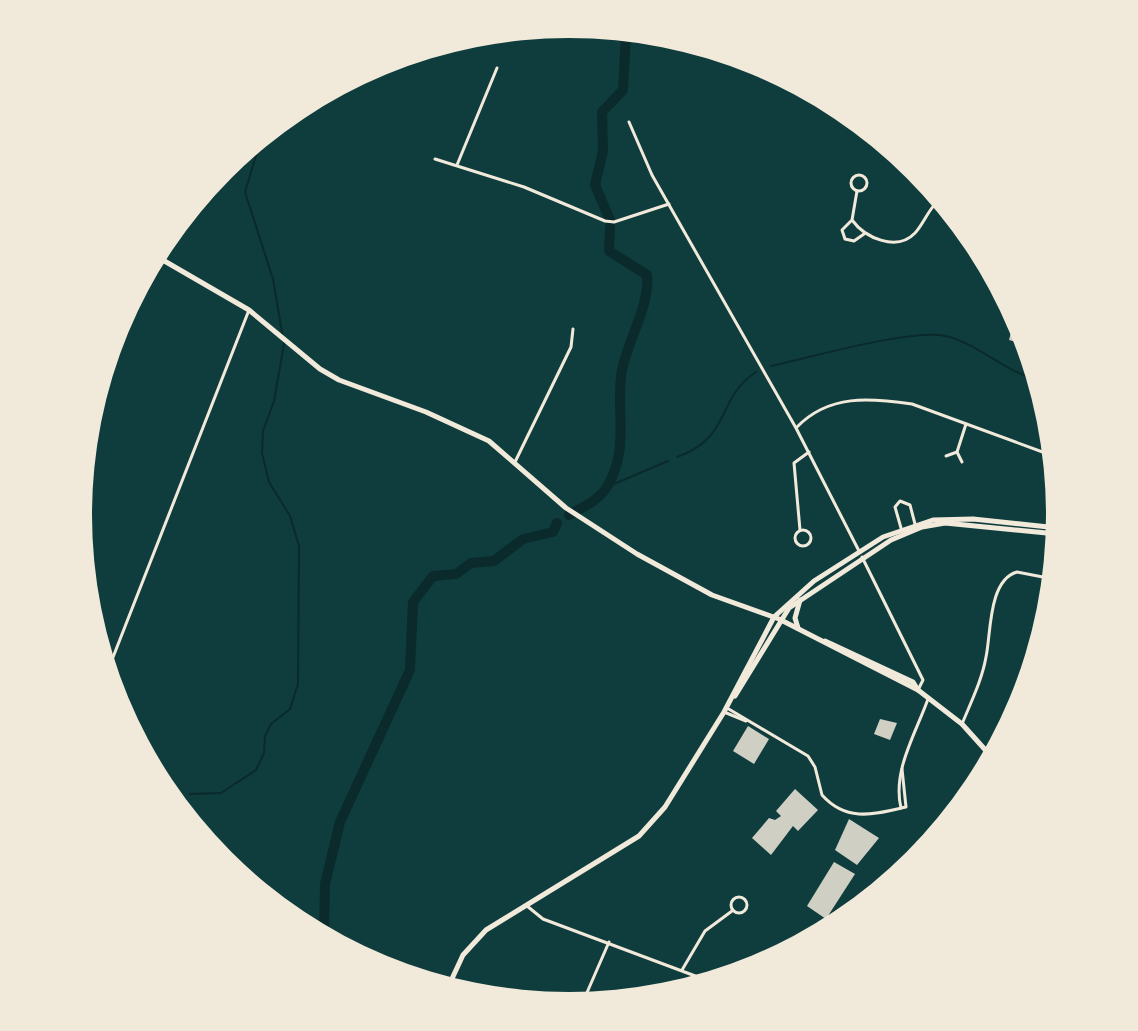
<svg xmlns="http://www.w3.org/2000/svg" width="1138" height="1031" font-family="'Exo 2',sans-serif">
<style>
.lines{fill:none;stroke-linecap:round;stroke-linejoin:round}
.stream{stroke:#0a2a2b;stroke-width:2}
.river{stroke:#0a2a2b;stroke-width:10}
.building{fill:#cfcfc3}
.minor{stroke:#f1e9da;stroke-width:3}
.secondary{stroke:#f1e9da;stroke-width:5}
</style>
<rect width="100%" height="100%" fill="#0f3d3e"/>
<g class="lines">
<g class="stream">
<path d="M 771,366 C 809,358 912,328 946,336 C 978,344 1001,369 1033,378"/>
<path d="M 677,457 C 733,437 715,399 756,372"/>
<path d="M 607,487 L 668,461"/>
<path d="M 190,794 L 221,793 L 256,770 L 264,753 L 265,736 L 271,724 L 290,709 L 298,684 L 299,546 L 290,516 L 269,482 L 262,453 L 263,431 L 274,401 L 284,344 L 273,279 L 245,192 L 260,142"/>
<path d="M 215,853 L 239,875"/>
</g>
<g class="river">
<path d="M 610,220 L 595,185 L 603,151 L 602,112 L 623,90 L 626,35"/>
<path d="M 569,515 C 583,507 600,500 608,485 C 630,447 615,409 622,370 C 628,340 650,305 647,275 L 609,251 L 610,227"/>
<path d="M 324,931 L 325,884 L 340,822 L 410,670 L 413,602 L 433,576 L 456,574 L 471,563 L 494,561 L 523,539 L 553,532 L 557,523"/>
</g>
</g>
<g class="building">
<path d="M 1012,311 L 1023,328 L 1027,345 L 1009,340 L 1012,328 L 1007,327 Z"/>
<path d="M 880,719 L 897,723 L 890,740 L 874,734 Z"/>
<path d="M 748,726 L 769,739 L 754,764 L 733,751 Z"/>
<path d="M 795,789 L 818,810 L 798,831 L 793,826 L 771,855 L 752,838 L 769,818 L 775,820 L 781,816 L 776,811 Z"/>
<path d="M 849,819 L 879,838 L 857,865 L 835,850 Z"/>
<path d="M 834,862 L 855,874 L 826,919 L 807,906 Z"/>
</g>
<g class="lines">
<g class="minor">
<path d="M 629,122 L 652,175 L 796,428 L 859,551"/>
<path d="M 435,159 L 524,187 L 605,221 L 614,222 L 669,204"/>
<path d="M 457,165 L 497,68"/>
<circle cx="859" cy="183" r="8"/>
<path d="M 857,191 L 852,220 C 865,238 897,252 915,233 C 924,223 928,210 938,201"/>
<path d="M 851,221 L 842,230 L 845,239 L 854,241 L 864,234"/>
<path d="M 797,427 C 829,394 870,398 912,404 L 1048,454"/>
<path d="M 957,452 L 962,462"/>
<path d="M 946,456 L 957,452 L 966,424"/>
<path d="M 515,462 L 571,347 L 573,329"/>
<path d="M 901,528 L 895,507 L 900,501 L 910,505 L 915,524"/>
<circle cx="803" cy="538" r="8"/>
<path d="M 800,530 L 794,463 L 809,452"/>
<path d="M 862,557 L 923,680 L 918,690"/>
<path d="M 108,670 L 249,310"/>
<path d="M 727,708 L 808,756 L 815,767 L 822,795 C 847,823 875,814 906,807 L 902,769"/>
<path d="M 724,712 L 746,721"/>
<path d="M 962,724 C 971,702 982,680 986,657 C 991,635 988,580 1017,572 L 1048,578"/>
<path d="M 901,808 C 892,771 916,733 928,699"/>
<circle cx="739" cy="905" r="8"/>
<path d="M 527,906 L 543,919 L 706,980"/>
<path d="M 682,970 L 705,931 L 732,911"/>
<path d="M 582,1004 L 609,942"/>
</g>
<g class="secondary">
<path d="M 161,259 L 249,310 L 320,369 L 339,380 L 426,412 L 489,441 L 566,508 L 637,554 L 712,595 L 779,619 L 918,690"/>
<path d="M 798,628 L 795,618 L 800,600"/>
<path d="M 825,641 L 913,682 L 918,690 L 962,724 L 989,754"/>
<path d="M 735,696 L 789,608 L 891,540 L 922,527 L 945,523 L 1057,534"/>
<path d="M 450,983 L 463,955 L 486,930 L 639,836 L 665,807 L 724,712 L 774,617 L 814,581 L 883,537 L 933,520 L 973,519 L 1058,528"/>
</g>
</g>
<path d="M0 0H1138V1031H0ZM92 515a477 477 0 1 1 954 0a477 477 0 1 1-954 0Z" fill="#f1e9da" fill-rule="evenodd"/>
</svg>
